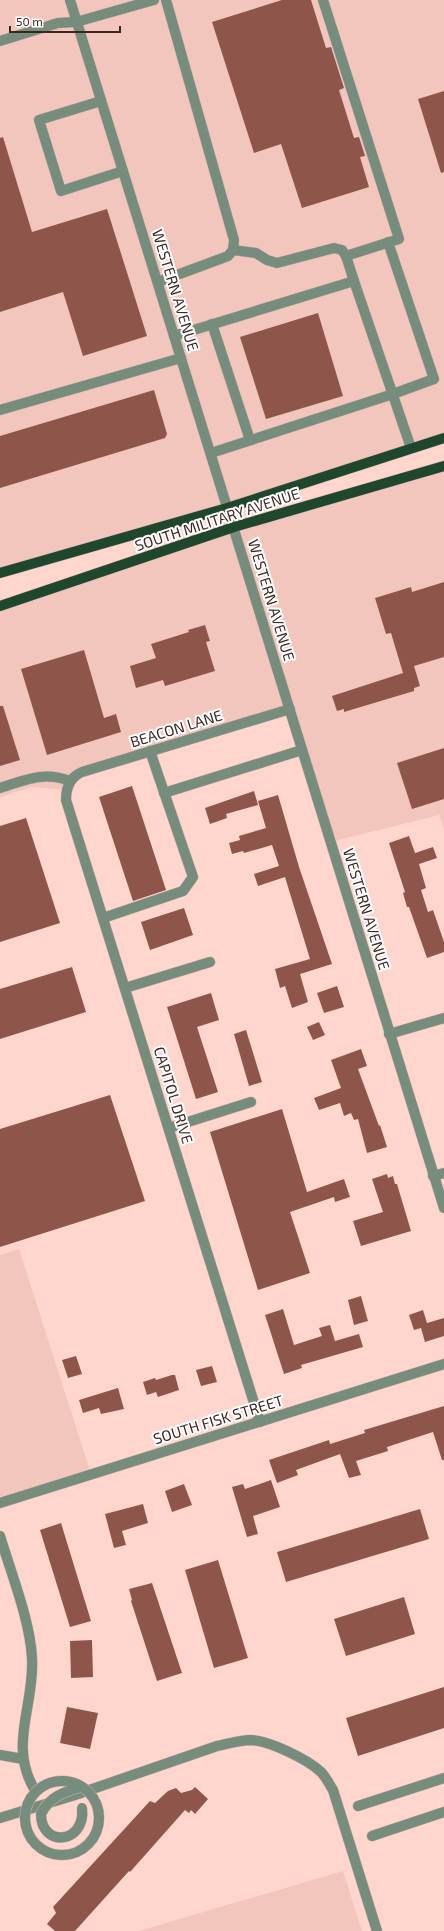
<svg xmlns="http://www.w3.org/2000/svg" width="444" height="1931" font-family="'Exo 2',sans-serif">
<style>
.built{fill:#f2c6bc}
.building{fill:#8e564a}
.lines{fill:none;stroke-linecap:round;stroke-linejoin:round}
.minor-casing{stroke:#d8b3aa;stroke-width:11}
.major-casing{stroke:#d8b3aa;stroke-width:11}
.minor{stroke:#768c7c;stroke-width:10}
.major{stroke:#1f472d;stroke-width:10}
.minor-bridge-casing{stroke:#d8b3aa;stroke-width:11;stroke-linecap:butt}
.minor-bridge{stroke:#768c7c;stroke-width:10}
.labels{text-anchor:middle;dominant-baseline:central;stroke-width:4;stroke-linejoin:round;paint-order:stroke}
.street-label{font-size:15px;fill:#3e2620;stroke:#fff}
</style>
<rect width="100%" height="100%" fill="#fed6cd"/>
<g class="built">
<path d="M 0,0 L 444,0 L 444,438 L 0,573 Z"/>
<path d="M 444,466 L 444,829 L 439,815 L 330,842 L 289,709 L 82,772 L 66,790 L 31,787 L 0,797 L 0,606 L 207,537 Z"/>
<path d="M 19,1249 L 91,1474 L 0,1503 L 0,1255 Z"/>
<path d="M 343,1871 L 362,1931 L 139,1931 Z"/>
</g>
<g class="building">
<path d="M 282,0 L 311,0 L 326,48 L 331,47 L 344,88 L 339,90 L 354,138 L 359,137 L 365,156 L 360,157 L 369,187 L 302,208 L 281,144 L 254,153 L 212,22 Z"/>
<path d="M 444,91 L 444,172 L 441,173 L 418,99 Z"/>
<path d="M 3,137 L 32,232 L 107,209 L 147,336 L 83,356 L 63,292 L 0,312 L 0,138 Z"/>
<path d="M 318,313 L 343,396 L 266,419 L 240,337 Z"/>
<path d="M 154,390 L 167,434 L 165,438 L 0,488 L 0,436 Z"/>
<path d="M 444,582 L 444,657 L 414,666 L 420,686 L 414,688 L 414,691 L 344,712 L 344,709 L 337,711 L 332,696 L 403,673 L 391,633 L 386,634 L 375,598 L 411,587 L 412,592 Z"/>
<path d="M 205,625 L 210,641 L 206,642 L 215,671 L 165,686 L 163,680 L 136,688 L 130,666 L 156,658 L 151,644 L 189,632 L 188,630 Z"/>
<path d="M 84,650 L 104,718 L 116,714 L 121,732 L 47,755 L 21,669 Z"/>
<path d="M 0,706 L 3,706 L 20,760 L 0,766 Z"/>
<path d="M 444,748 L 444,799 L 412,809 L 397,763 Z"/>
<path d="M 132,786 L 166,890 L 133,901 L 99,797 Z"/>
<path d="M 254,791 L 258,805 L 226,814 L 227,818 L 210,824 L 205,808 Z"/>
<path d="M 278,795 L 299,867 L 332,964 L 300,974 L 308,1002 L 292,1008 L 285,986 L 280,988 L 275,969 L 310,959 L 285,877 L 258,886 L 254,874 L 279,866 L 272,845 L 244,853 L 243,851 L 232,854 L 229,843 L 240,840 L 239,836 L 266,828 L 258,801 Z"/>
<path d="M 26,818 L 60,923 L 0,942 L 0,826 Z"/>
<path d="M 409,836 L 415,853 L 433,847 L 437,858 L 419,864 L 426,888 L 421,890 L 428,912 L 433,910 L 444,942 L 444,952 L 427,958 L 409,907 L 407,907 L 403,893 L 405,892 L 389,843 Z"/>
<path d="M 184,908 L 193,935 L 150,950 L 141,922 Z"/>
<path d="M 72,967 L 86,1012 L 0,1039 L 0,989 Z"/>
<path d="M 337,986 L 344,1007 L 324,1013 L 317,993 Z"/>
<path d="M 211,993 L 219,1020 L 197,1027 L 218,1092 L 196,1099 L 167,1007 Z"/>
<path d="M 319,1022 L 325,1035 L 313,1040 L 307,1027 Z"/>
<path d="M 246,1030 L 262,1082 L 249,1086 L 234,1034 Z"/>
<path d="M 361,1049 L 367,1066 L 358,1069 L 379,1126 L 380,1125 L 387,1147 L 367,1153 L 358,1119 L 354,1120 L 351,1113 L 344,1116 L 340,1103 L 319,1110 L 314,1098 L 341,1088 L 331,1060 Z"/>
<path d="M 110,1095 L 145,1201 L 0,1247 L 0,1129 Z"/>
<path d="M 282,1109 L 307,1192 L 344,1179 L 350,1197 L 335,1202 L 334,1197 L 290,1212 L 310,1273 L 258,1290 L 210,1132 Z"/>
<path d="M 387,1174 L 388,1178 L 393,1176 L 395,1184 L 397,1184 L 411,1231 L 361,1246 L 353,1221 L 383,1212 L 372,1179 Z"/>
<path d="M 361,1296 L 368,1321 L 354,1325 L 348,1300 Z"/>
<path d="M 283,1309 L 294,1345 L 322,1336 L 319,1328 L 330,1325 L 335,1341 L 359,1334 L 363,1347 L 301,1365 L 302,1368 L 284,1374 L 265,1315 Z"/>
<path d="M 423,1310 L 427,1323 L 444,1318 L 444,1336 L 425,1342 L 421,1328 L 414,1330 L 409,1315 Z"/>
<path d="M 76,1356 L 82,1374 L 68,1378 L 62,1360 Z"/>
<path d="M 212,1366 L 217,1382 L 201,1386 L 196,1370 Z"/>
<path d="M 172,1375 L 175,1375 L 179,1390 L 158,1397 L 156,1392 L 147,1395 L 143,1382 L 155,1378 L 156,1380 Z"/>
<path d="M 118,1388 L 124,1409 L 101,1414 L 99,1408 L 83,1413 L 79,1400 Z"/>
<path d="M 444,1406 L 444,1460 L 442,1460 L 433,1432 L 387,1447 L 388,1451 L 356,1461 L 361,1475 L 349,1478 L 340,1454 L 296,1470 L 298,1475 L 277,1483 L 269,1460 L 329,1440 L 330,1444 L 365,1433 L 364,1430 Z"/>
<path d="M 271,1480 L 280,1507 L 253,1516 L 258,1534 L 247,1537 L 232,1487 L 243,1484 L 245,1489 Z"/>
<path d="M 184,1484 L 192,1505 L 172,1512 L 165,1491 Z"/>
<path d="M 143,1504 L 148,1523 L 122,1531 L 126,1545 L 114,1548 L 105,1514 Z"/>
<path d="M 420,1509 L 429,1539 L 286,1582 L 277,1552 Z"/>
<path d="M 61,1523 L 91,1621 L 70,1627 L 40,1530 Z"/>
<path d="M 218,1560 L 248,1658 L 214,1668 L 185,1570 Z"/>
<path d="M 152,1583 L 182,1673 L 157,1681 L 131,1601 L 132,1600 L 129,1589 Z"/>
<path d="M 404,1597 L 415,1634 L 346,1656 L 334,1619 Z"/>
<path d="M 92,1640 L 93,1677 L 71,1678 L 70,1641 Z"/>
<path d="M 444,1687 L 444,1728 L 358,1756 L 346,1718 Z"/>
<path d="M 67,1707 L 98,1713 L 90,1749 L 60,1743 Z"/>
<path d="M 195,1787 L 208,1799 L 195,1814 L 191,1810 L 189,1813 L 185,1810 L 130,1872 L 129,1871 L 75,1931 L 55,1931 L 47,1924 L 56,1913 L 53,1907 L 150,1801 L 155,1803 L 168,1791 L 176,1788 L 181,1793 L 192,1790 Z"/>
</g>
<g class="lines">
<defs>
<g id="minor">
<path d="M 70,0 L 444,1208"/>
<path d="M 0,41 L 58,23 L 76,22 L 154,0"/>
<path d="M 101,101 L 39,120 L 61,191 L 123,171"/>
<path d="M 233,250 L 256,253 L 267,260 L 277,263 L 334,248 L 342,250 L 346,256"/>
<path d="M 354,281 L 411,448"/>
<path d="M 158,282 L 228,256 L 233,250 L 234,240 L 166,0"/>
<path d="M 212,324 L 250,440"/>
<path d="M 174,336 L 354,281 L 346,256 L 399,239 L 323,0"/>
<path d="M 0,410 L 181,358"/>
<path d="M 211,453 L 393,394 L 434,379 L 388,242"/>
<path d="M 0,788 C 26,780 43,771 70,781"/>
<path d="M 164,793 L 302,750"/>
<path d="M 103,918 L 183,891 L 193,877 L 150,751"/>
<path d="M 125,988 L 210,962"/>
<path d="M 389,1034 L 444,1018"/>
<path d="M 169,1128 L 251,1102"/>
<path d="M 433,1176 L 444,1173"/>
<path d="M 260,1422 L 66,800 C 66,788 70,777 82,772 L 290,709"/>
<path d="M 0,1503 L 444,1364"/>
<path d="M 0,1536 C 11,1573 30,1620 32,1658 C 35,1706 7,1746 36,1792"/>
<path d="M 0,1755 L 23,1759"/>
<path d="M 358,1806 L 444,1778"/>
<path d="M 0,1818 L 75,1795 L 217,1746 C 228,1744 239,1740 251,1740 C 270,1741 307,1759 321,1772 C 326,1777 329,1784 333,1790 L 377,1931"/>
<path d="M 372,1836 L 444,1812"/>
</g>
<g id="major">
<path d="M 0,573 L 227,508 L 444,438"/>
<path d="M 0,606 L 234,527 L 444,466"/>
</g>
</defs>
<use href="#minor" class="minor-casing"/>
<use href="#major" class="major-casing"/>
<use href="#minor" class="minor"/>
<use href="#major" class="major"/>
<defs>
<g id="minor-bridge">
<circle cx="62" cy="1818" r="37"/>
<path d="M 82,1808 C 86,1844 41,1848 41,1814 C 49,1797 65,1791 82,1787"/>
</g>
</defs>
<use href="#minor-bridge" class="minor-bridge-casing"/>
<use href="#minor-bridge" class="minor-bridge"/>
</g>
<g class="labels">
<g class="street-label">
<text transform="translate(176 290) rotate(73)">WESTERN AVENUE</text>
<text transform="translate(217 519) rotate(-18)">SOUTH MILITARY AVENUE</text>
<text transform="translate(272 600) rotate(73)">WESTERN AVENUE</text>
<text transform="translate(176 728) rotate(-17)">BEACON LANE</text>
<text transform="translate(367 909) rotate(73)">WESTERN AVENUE</text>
<text transform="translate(174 1095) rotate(73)">CAPITOL DRIVE</text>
<text transform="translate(218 1419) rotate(-17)">SOUTH FISK STREET</text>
</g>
</g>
<path d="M10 26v6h110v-6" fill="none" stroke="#3e2620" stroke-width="2"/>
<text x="16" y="26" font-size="12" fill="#3e2620" stroke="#ffffff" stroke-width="3" paint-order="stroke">50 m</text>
</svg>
